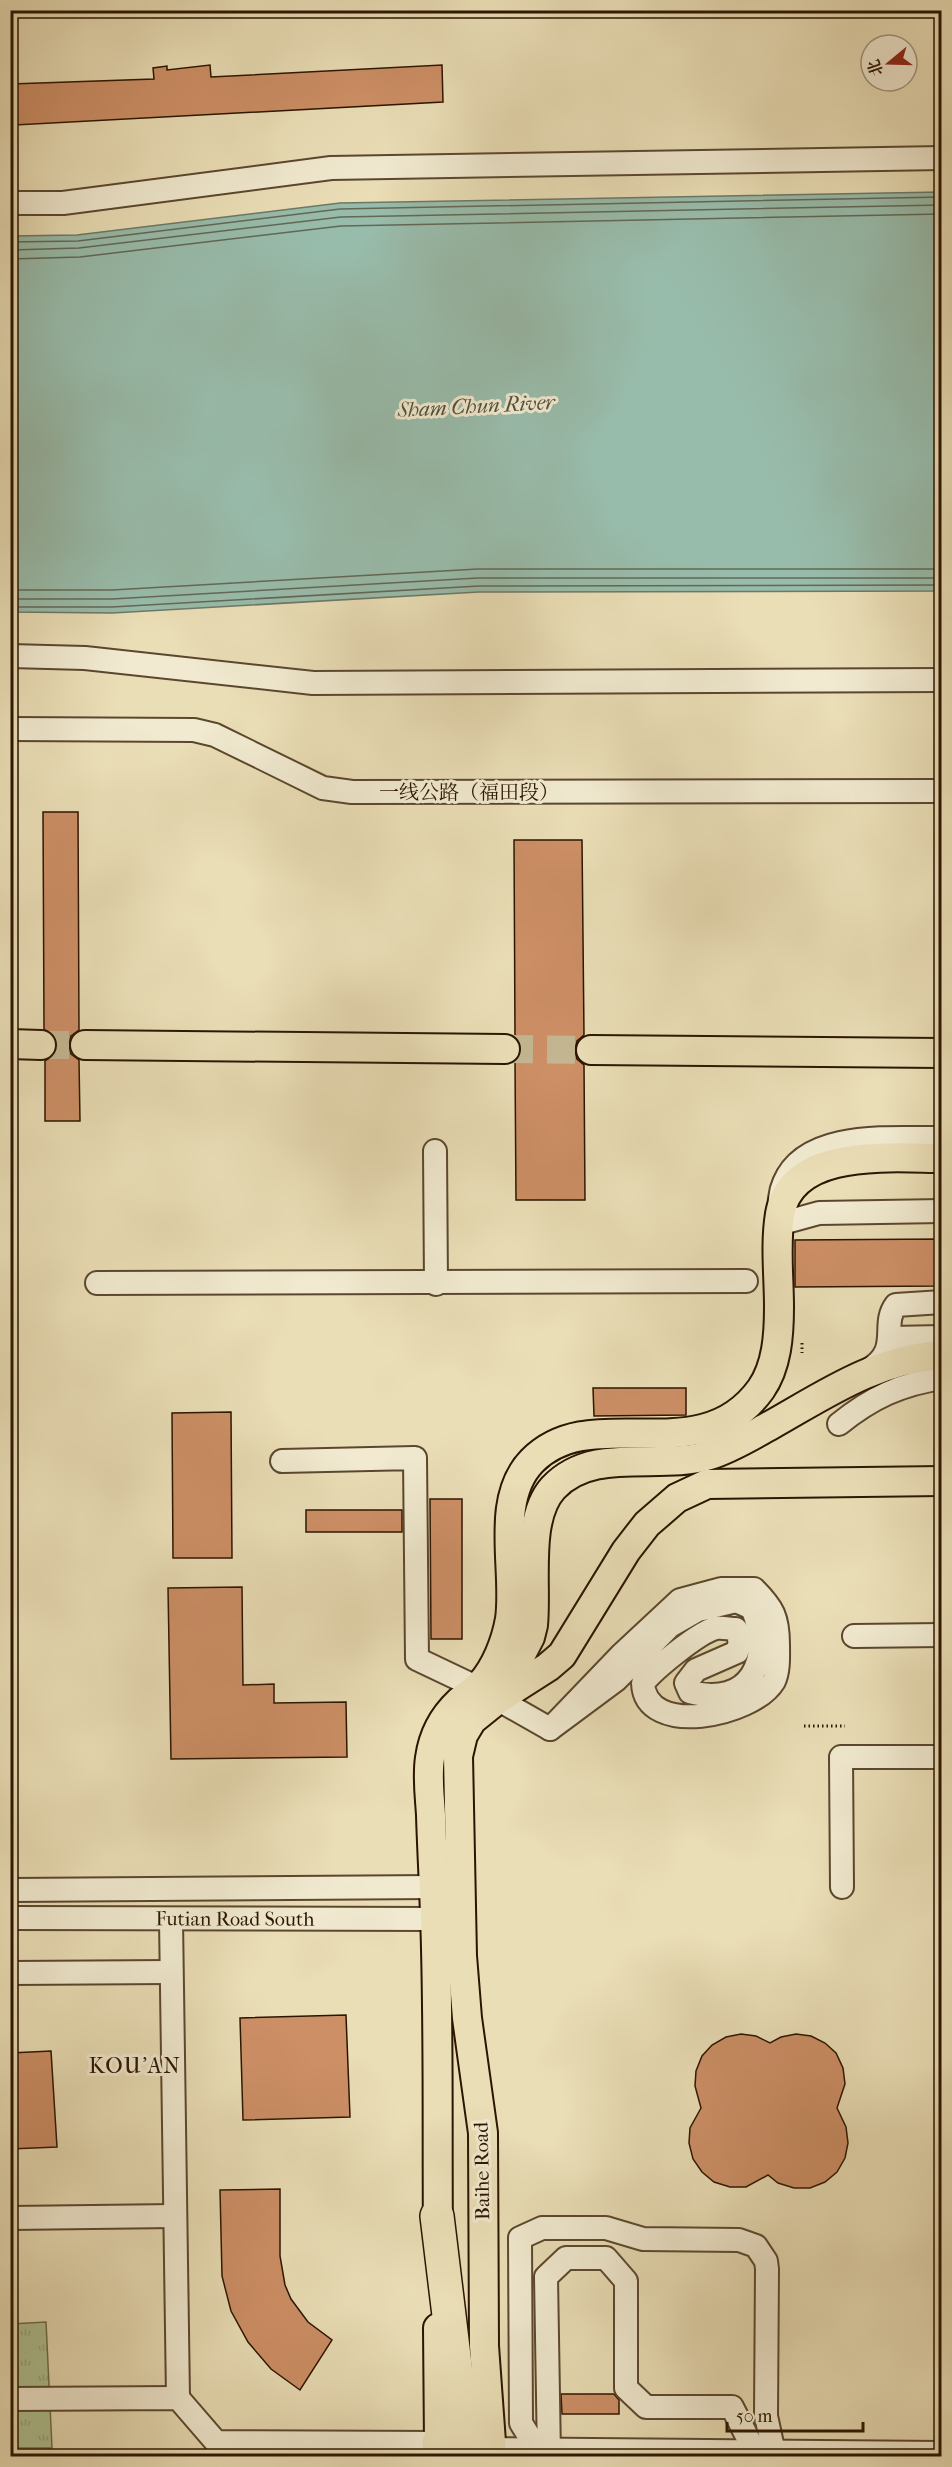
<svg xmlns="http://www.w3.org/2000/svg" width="952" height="2467" font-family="'IM FELL French Canon','Noto Serif SC',serif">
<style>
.park{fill:url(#park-tufts);stroke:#6e6c4a;stroke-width:1.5}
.water{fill:#98bcab;stroke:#6c7967;stroke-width:1.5}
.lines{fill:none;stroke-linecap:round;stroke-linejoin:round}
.shore{stroke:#626856;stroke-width:1.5}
.building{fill:#cd8f66;stroke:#2b1501;stroke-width:1.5}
.major-tunnel{stroke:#c4b692;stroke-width:28;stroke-dasharray:28 14;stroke-linecap:butt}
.minor-casing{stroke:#5b472e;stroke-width:26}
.major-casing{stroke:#2b1501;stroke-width:32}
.highway-casing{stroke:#2b1501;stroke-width:36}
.path{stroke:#2b1501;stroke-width:3;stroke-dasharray:1.5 3;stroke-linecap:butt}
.minor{stroke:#f1ead0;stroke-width:22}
.major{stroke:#eadeb6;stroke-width:28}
.highway{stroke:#eadeb6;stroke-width:33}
.labels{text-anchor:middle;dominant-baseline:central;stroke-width:6;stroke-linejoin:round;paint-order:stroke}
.street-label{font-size:20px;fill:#2b1501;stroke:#f1ead0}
.water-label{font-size:21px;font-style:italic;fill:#514f3c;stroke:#f1ead0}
.quarter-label{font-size:22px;letter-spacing:1.5px;fill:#2b1501;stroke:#f1ead0}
</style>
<defs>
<pattern id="park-tufts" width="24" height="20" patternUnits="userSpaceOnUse" patternTransform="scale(1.5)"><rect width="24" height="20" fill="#b0c293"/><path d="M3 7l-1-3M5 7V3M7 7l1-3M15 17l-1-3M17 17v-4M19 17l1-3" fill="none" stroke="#98a67d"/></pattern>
</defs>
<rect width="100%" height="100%" fill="#eadeb6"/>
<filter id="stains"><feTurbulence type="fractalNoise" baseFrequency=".00333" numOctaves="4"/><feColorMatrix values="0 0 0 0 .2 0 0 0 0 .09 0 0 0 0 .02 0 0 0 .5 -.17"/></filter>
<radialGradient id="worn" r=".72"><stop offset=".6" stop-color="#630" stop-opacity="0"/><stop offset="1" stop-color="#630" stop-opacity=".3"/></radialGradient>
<path class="park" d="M 46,2322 L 52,2448 L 11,2448 L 11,2324 Z"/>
<path class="water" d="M 941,192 L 941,591 L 479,592 L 112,613 L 11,612 L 11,236 L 77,235 L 340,203 Z"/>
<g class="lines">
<g class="shore">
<path d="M 10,242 L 78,241 L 340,209 L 942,197"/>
<path d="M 10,250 L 79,248 L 341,217 L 942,205"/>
<path d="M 10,259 L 80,257 L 341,226 L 942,214"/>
<path d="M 10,590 L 112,590 L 478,569 L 942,569"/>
<path d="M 10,599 L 112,599 L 478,578 L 942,578"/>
<path d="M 10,607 L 112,607 L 479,586 L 942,585"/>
</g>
</g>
<g class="building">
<path d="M 210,65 L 211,77 L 442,65 L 443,102 L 15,125 L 11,84 L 154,79 L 153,68 L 167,66 L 167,70 Z"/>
<path d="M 43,812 L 78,812 L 79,1030 L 71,1036 L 69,1045 L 71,1054 L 79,1060 L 80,1121 L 45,1121 L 45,1061 L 55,1054 L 57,1045 L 55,1037 L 44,1029 Z"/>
<path d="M 514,840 L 582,840 L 584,1035 L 577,1041 L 575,1050 L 577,1059 L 584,1065 L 585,1200 L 516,1200 L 515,1062 L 521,1049 L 515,1036 Z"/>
<path d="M 942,1239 L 942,1286 L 795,1287 L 795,1240 Z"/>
<path d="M 593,1388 L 686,1388 L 686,1415 L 594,1416 Z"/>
<path d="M 231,1412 L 232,1558 L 173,1558 L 172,1413 Z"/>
<path d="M 430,1499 L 462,1499 L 462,1639 L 431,1639 Z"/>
<rect x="306" y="1510" width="96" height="22"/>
<path d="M 242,1587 L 243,1685 L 274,1684 L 274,1703 L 346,1702 L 347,1757 L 171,1759 L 168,1588 Z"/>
<path d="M 346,2015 L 350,2117 L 243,2120 L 240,2018 Z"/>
<path d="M 741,2034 L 756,2036 L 770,2043 L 781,2037 L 796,2034 L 811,2036 L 825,2043 L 836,2053 L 843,2068 L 845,2084 L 837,2108 L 846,2127 L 848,2143 L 845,2158 L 837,2172 L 825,2182 L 810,2188 L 794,2188 L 778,2183 L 768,2175 L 746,2187 L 730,2187 L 714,2182 L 702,2172 L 693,2159 L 689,2143 L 690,2128 L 701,2108 L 695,2086 L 696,2071 L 702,2056 L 712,2045 L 726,2037 Z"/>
<path d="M 51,2051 L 57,2147 L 10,2149 L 10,2053 Z"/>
<path d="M 280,2189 L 280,2256 L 285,2285 L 291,2299 L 308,2322 L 332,2340 L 300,2390 L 271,2369 L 248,2342 L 231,2311 L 222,2276 L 220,2190 Z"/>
<path d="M 561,2394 L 614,2394 L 619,2400 L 619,2414 L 562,2414 Z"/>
</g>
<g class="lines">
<g class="major-tunnel">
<path d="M 41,1045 L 85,1045"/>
<path d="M 505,1049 L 591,1050"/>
</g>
<defs>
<g id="minor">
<path d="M 10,203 L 63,203 L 331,168 L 942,158"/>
<path d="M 10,656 L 85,658 L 313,683 L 942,680"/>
<path d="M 10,729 L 194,730 L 215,735 L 323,788 L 352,792 L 942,791"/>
<path d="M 942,1138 C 894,1139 806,1129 784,1183 C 778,1196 780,1211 779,1224 L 819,1213 L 942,1211"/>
<path d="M 435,1151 L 436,1284"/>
<path d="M 97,1283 L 746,1281"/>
<path d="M 891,1338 L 942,1337"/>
<path d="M 867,1371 C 903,1350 880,1326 896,1305 L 942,1302"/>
<path d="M 839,1424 C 871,1398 901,1384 942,1378"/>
<path d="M 282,1461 L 415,1458 L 417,1659 L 478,1688 L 550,1729"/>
<path d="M 721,1589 L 754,1589 C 773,1608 778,1617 778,1645 C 778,1655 779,1671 774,1681 C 753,1716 645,1738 643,1683 C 654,1669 699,1632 716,1628 C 722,1627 730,1629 736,1629 L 740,1642 L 737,1652 L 696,1670 L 686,1683 L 690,1692 C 750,1708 774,1659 752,1608 L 736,1601 L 698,1610 L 670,1626 L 616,1680 L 550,1729 L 621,1655 L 680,1600 Z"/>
<path d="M 854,1636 L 942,1635"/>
<path d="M 842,1887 L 841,1757 L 942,1757"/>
<path d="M 10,1890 L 434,1887"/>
<path id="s1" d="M 10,1918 L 435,1919"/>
<path d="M 171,1920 L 178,2398"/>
<path d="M 10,1973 L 171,1972"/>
<path d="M 10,2218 L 175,2216"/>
<path d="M 10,2399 L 178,2398 L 216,2442 L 439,2443"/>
<path d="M 492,2449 L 942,2453"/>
<path d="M 548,2450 L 529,2436 L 521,2423 L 520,2238 L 542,2228 L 606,2228 L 643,2239 L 739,2240 L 756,2246 L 766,2261 L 767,2269 L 766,2416 L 774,2453"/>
<path d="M 549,2456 L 546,2277 L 566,2258 L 606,2258 L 626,2281 L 626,2388 L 646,2407 L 732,2407 L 755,2452"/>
</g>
<g id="major">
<path d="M 10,1044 L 41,1045"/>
<path d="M 85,1045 L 505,1049"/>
<path d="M 591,1050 L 942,1053"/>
<path d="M 500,1695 L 530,1637 L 533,1625 C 537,1585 525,1519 553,1488 C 593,1445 660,1471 710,1455 C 732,1448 751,1436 771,1425 C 826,1394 876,1359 942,1355"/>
<path d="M 438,2237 C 437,2130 439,2023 435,1915 C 434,1882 432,1849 431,1815 C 430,1797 427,1777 430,1758 C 433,1737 443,1717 459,1702 C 466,1696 474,1691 481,1684 C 496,1667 506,1642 510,1619 C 517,1570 494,1500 532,1461 C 593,1399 700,1474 761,1389 C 777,1366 779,1335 779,1307 C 779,1277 775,1244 780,1214 C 792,1147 892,1158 942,1158"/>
<path d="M 438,2328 L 439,2443"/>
<path d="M 492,2456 L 484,2346 L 483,2133 L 467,2018 L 462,1956 L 458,1756 L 463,1735 L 472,1720 L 498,1699 L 548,1667 L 562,1655 L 626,1551 L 647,1524 L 677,1498 L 707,1484 L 942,1481"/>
</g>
<g id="highway">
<path d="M 437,2216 L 466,2456"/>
<path d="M 439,2443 L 441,2456"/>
</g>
</defs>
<use href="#minor" class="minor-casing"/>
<use href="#major" class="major-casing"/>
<use href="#highway" class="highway-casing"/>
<g class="path">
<path d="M 802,1343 L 802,1353"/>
<path d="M 804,1726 L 845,1726"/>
</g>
<use href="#minor" class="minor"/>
<use href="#major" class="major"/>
<use href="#highway" class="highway"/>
</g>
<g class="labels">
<g class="street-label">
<text x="469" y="792">一线公路（福田段）</text>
<text stroke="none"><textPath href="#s1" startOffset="225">Futian Road South</textPath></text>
<text transform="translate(482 2171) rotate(-91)">Baihe Road</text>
</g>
<g class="water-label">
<text transform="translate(476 406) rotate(-3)">Sham Chun River</text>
</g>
<g class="quarter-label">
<text x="135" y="2066">KOU'AN</text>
</g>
</g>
<rect width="952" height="2467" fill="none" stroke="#eadeb6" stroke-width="36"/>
<rect x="12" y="12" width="928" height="2443" fill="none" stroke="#2b1501" stroke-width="3"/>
<rect x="18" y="18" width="916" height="2431" fill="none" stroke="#2b1501" stroke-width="1.5"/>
<g transform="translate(889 63) rotate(251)"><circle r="28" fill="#f1ead0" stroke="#a2957d" stroke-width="1.5"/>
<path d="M0-4.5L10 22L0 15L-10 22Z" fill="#8f2418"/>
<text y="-9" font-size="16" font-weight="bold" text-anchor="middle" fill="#2b1501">北</text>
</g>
<path d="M727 2422v9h136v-9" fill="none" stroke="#2b1501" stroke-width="3"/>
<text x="736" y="2422" font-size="18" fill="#2b1501" stroke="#f1ead0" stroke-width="4.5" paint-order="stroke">50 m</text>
<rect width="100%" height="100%" filter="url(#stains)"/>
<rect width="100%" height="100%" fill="url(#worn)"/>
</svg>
